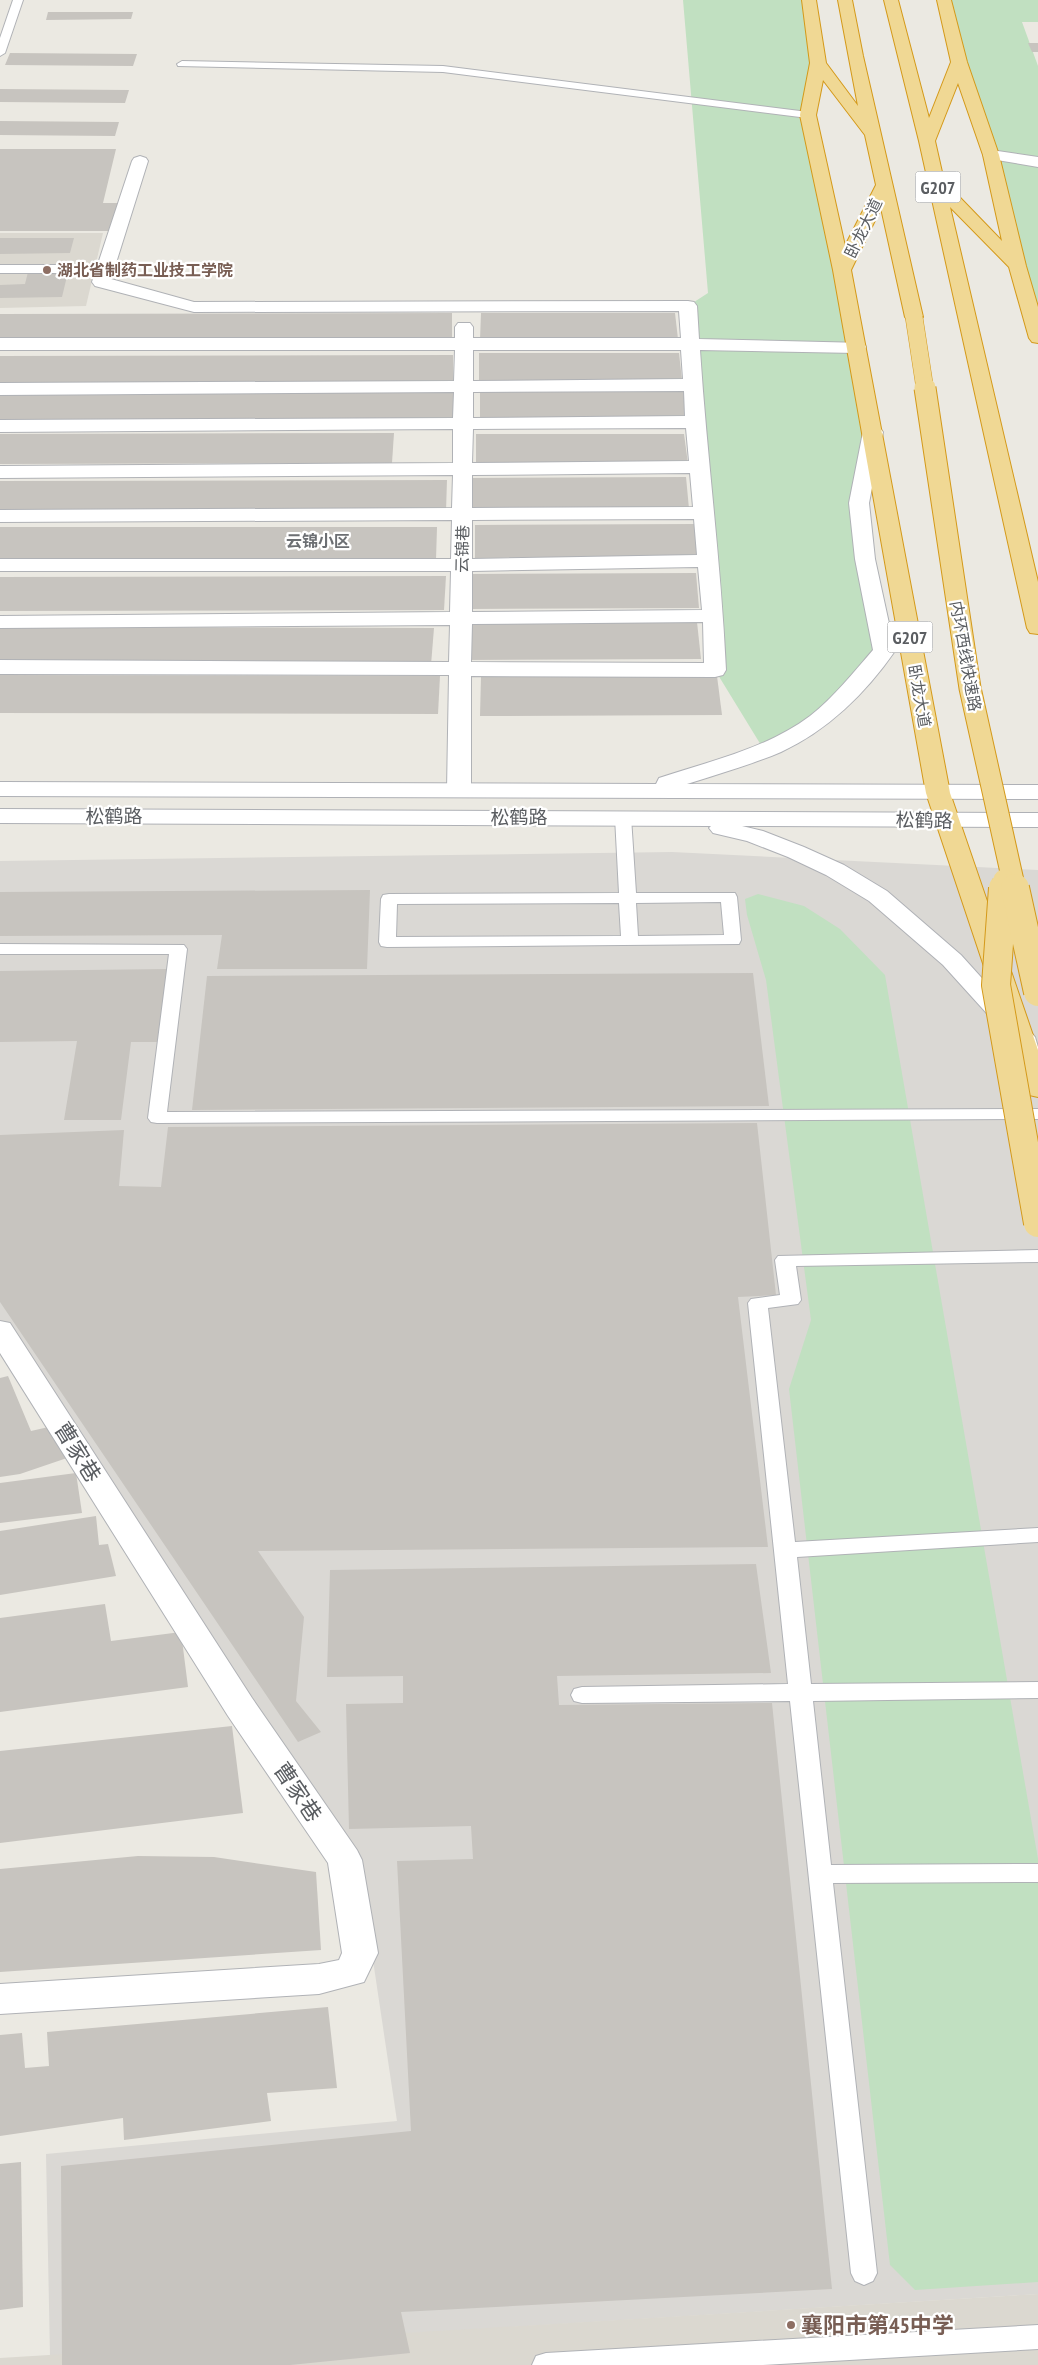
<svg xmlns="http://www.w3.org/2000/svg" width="1038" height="2365" font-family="'PT Sans Narrow','Noto Sans SC',sans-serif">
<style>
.industrial{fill:#dad8d4}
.education{fill:#dbd8d0}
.green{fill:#c1e0c1}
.building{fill:#c7c4bf}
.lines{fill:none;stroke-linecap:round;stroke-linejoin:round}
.lane-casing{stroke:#b0b2b6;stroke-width:2}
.street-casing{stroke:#b0b2b6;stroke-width:2}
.secondary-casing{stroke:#afb1b6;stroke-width:2}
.highway-casing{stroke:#d49919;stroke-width:2}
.lane{fill:#fff;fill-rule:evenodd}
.street{fill:#fff;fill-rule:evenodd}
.secondary{fill:#fff;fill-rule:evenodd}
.highway{fill:#f0d894;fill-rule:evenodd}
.highway-bridge-far2-casing{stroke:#d49919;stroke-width:18;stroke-linecap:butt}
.highway-bridge-far1-casing{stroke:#d49919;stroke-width:23;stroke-linecap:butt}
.highway-bridge-casing{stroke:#d49919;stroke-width:30;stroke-linecap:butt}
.highway-bridge-far2{stroke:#f0d894;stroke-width:17}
.highway-bridge-far1{stroke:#f0d894;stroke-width:21}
.highway-bridge{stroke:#f0d894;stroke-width:28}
.education-dot{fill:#8d6e63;stroke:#fff;stroke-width:2}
.labels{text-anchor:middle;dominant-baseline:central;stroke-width:4.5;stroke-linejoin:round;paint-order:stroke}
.far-street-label{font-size:16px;fill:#5a5d61;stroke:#fff}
.far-education-label{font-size:16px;font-weight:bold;fill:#785e54;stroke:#fff;text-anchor:start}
.far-neighbourhood-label{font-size:16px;font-weight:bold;fill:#6c6f73;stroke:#fff}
.shield{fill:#fff;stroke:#8c8e90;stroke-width:1}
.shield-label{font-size:18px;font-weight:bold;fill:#5a5d61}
.street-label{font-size:19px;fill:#5a5d61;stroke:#fff}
.near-street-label{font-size:22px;fill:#5a5d61;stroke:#fff}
.near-education-label{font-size:22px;font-weight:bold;fill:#785e54;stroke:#fff;text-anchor:start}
</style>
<rect width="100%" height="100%" fill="#ebe9e2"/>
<path class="industrial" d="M 672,852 L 1038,870 L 1038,2294 L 50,2356 L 46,2154 L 397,2121 L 358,1860 L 0,1320 L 0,861 Z"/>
<g class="education">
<path d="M 0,233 L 103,233 L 86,306 L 0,308 Z"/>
<path d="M 1038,2294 L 1038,2365 L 0,2365 L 0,2358 Z"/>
</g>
<g class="green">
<path d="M 683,0 L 809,0 L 818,63 L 808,115 L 873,432 L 859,503 L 884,651 L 844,698 L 764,750 L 715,670 L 688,306 L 708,293 Z"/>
<path d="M 944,0 L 1038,0 L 1038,22 L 1022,22 L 1038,66 L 1038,338 Z"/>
<path d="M 758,894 L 804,906 L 840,929 L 885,975 L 1038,1859 L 1038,2282 L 915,2290 L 890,2265 L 789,1389 L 811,1320 L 766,980 L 747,915 L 745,899 Z"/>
</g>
<g class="building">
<path d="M 48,12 L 133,12 L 131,19 L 46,20 Z"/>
<path d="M 1028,43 L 1038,43 L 1038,52 L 1032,52 Z"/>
<path d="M 10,53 L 137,54 L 133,66 L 5,65 Z"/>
<path d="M 0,89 L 129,90 L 125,103 L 0,102 Z"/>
<path d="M 0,121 L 119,122 L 115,136 L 0,135 Z"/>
<path d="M 0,149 L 116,149 L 103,203 L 129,203 L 123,231 L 0,231 Z"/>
<path d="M 0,238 L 74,238 L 70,253 L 0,254 Z"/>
<path d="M 28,272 L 68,272 L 62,297 L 0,298 L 0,285 L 25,284 Z"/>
<path d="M 452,313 L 452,339 L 0,339 L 0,314 Z"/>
<path d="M 481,313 L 675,313 L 678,339 L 480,340 Z"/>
<path d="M 479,353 L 679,353 L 682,380 L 479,381 Z"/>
<path d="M 453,355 L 453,382 L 0,383 L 0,356 Z"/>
<path d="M 683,390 L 687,419 L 480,419 L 480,391 Z"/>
<path d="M 0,392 L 455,392 L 453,420 L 0,420 Z"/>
<path d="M 394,433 L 392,463 L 0,464 L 0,434 Z"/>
<path d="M 476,434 L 684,434 L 688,464 L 476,465 Z"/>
<path d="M 686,477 L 689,509 L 471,510 L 472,478 Z"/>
<path d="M 447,480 L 446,511 L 0,512 L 0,481 Z"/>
<path d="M 694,524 L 698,557 L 475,558 L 475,525 Z"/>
<path d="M 0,527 L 437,527 L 436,559 L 0,560 Z"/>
<path d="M 696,573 L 699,608 L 470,609 L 471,574 Z"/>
<path d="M 446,576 L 444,610 L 0,611 L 0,577 Z"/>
<path d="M 697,622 L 701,659 L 466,660 L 466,623 Z"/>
<path d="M 0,627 L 434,628 L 431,665 L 0,663 Z"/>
<path d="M 0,675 L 440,676 L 438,714 L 0,713 Z"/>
<path d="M 717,676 L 722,715 L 480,716 L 481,677 Z"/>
<path d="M 370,890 L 367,969 L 217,969 L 222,935 L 0,936 L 0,892 Z"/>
<path d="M 169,969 L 160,1042 L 131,1042 L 121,1120 L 64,1120 L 77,1041 L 0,1042 L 0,971 Z"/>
<path d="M 753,973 L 769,1106 L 192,1110 L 207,976 Z"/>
<path d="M 757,1123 L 776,1295 L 738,1297 L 768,1547 L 258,1551 L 304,1617 L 296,1701 L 321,1732 L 298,1742 L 0,1302 L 0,1135 L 124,1130 L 119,1186 L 161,1187 L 168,1127 Z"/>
<path d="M 8,1376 L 31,1431 L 53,1426 L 67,1458 L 20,1474 L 0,1477 L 0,1378 Z"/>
<path d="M 76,1473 L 82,1513 L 0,1523 L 0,1483 Z"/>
<path d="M 96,1516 L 99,1545 L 108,1544 L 116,1576 L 0,1595 L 0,1531 Z"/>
<path d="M 756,1564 L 771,1673 L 557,1676 L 559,1705 L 772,1703 L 832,2289 L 401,2312 L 410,2353 L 290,2365 L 62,2365 L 61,2166 L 411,2131 L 397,1861 L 473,1859 L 471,1826 L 349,1829 L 346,1704 L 403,1703 L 403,1676 L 327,1677 L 330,1570 Z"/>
<path d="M 105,1604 L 111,1641 L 181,1632 L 188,1687 L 0,1712 L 0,1618 Z"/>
<path d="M 232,1726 L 243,1813 L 0,1843 L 0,1751 Z"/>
<path d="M 138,1856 L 214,1857 L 316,1872 L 321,1950 L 0,1972 L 0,1869 Z"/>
<path d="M 328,2007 L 337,2088 L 267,2093 L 271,2121 L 124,2140 L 123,2118 L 0,2136 L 0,2035 L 22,2033 L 25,2068 L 49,2066 L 47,2032 Z"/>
<path d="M 21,2162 L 23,2307 L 0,2310 L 0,2164 Z"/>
</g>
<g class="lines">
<defs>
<g id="lane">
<path d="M 13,0 L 23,0 L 5,53 L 0,56 L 0,38 Z"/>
<path d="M 182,61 L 443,66 L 808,112 L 813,115 L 808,118 L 443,72 L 178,66 L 177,64 Z"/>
<path d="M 0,265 L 60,265 L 66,269 L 60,273 L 0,273 Z"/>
<path d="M 623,812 L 629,814 L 631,817 L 636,893 L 735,893 L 737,897 L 741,940 L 739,944 L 387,947 L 381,946 L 379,942 L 381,899 L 383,895 L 389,894 L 619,893 L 615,817 L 617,814 ZM 721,902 L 724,935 L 638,936 L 636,903 ZM 619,903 L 621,936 L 396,937 L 397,904 Z"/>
<path d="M 0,944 L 184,945 L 187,949 L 167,1112 L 1038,1109 L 1038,1119 L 157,1123 L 151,1122 L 148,1118 L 169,954 L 0,954 Z"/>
<path d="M 1038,1250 L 1038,1262 L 796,1266 L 801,1300 L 798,1304 L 768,1308 L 795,1542 L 1038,1528 L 1038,1542 L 797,1557 L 811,1684 L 1038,1682 L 1038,1698 L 813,1701 L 831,1865 L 1038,1864 L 1038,1882 L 833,1883 L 877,2273 L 873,2281 L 864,2285 L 855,2281 L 851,2273 L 790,1701 L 582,1703 L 574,1701 L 571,1695 L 574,1689 L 582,1687 L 788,1684 L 748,1303 L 751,1299 L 780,1295 L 775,1260 L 778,1256 Z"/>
<path d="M 1038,2325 L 1038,2349 L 763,2365 L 532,2365 L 536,2356 L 546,2353 Z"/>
</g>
<g id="street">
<path d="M 991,150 L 1038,157 L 1038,167 L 985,158 L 983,155 L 985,152 Z"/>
<path d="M 140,156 L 146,158 L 148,161 L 111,279 L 194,302 L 688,301 L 694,302 L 697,306 L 699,339 L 864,343 L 866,347 L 864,351 L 857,353 L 700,350 C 707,458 721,562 726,670 L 723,675 L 715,677 L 471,676 L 471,790 L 467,795 L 459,797 L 451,795 L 447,790 L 449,675 L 0,674 L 0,660 L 449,662 L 450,625 L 0,628 L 0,616 L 450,612 L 451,571 L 0,571 L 0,559 L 451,559 L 452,520 L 0,522 L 0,510 L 452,508 L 453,475 L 0,478 L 0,466 L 453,463 L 453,429 L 0,432 L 0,420 L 453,418 L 454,392 L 0,395 L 0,383 L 454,381 L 455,350 L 0,350 L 0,338 L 455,338 L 455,327 L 458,323 L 470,323 L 473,327 L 473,338 L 681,338 L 679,311 L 194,312 L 95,286 L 92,282 L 132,161 L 134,158 ZM 473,350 L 681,350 L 683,379 L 473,381 ZM 684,391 L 685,416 L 473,418 L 473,392 ZM 686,428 L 689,461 L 472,463 L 473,429 ZM 690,473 L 693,507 L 472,508 L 472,475 ZM 694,519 L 697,555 L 472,559 L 472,520 ZM 698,567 L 702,610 L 472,612 L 472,571 ZM 703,622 L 704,663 L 471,662 L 472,624 Z"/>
<path d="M 0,1321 L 10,1323 L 252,1698 L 357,1850 L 362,1860 L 378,1953 L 364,1982 L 319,1994 L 0,2014 L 0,1984 L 319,1964 L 339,1960 L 342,1953 L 328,1863 L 228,1716 L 0,1353 Z"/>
</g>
<g id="secondary">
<path d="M 873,426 L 880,428 L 883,432 L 869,503 L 875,559 L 895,651 C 866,693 827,731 781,752 C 751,765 718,774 687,784 L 1038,785 L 1038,799 L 0,796 L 0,782 L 656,784 L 659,778 C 710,761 766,749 810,716 C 834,697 853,673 873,650 L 855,559 L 849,503 L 863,432 L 866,428 Z"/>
<path d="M 0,809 L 1038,813 L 1038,827 L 742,826 L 763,831 L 804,847 L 844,865 L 887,891 L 961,955 L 1035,1037 L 1038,1047 L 1038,1096 L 1029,1094 L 1025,1088 L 1010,1039 L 943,965 L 869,901 L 826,875 L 788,857 L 747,841 L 713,833 L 709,828 L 711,826 L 0,823 Z"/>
</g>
<g id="highway">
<path d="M 802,0 L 816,0 L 826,63 L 858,106 L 838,0 L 852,0 L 863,56 L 923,317 L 920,321 L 908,321 L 905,317 L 881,208 L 851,270 L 950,793 L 1038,1050 L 1038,1097 L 1029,1095 L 1025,1089 L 926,793 L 833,270 L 800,115 L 810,63 ZM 823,80 L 865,135 L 876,185 L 845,246 L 816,115 Z"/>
<path d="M 884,0 L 898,0 L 929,118 L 951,62 L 937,0 L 951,0 L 967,62 L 999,155 L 1026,266 L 1038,307 L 1038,343 L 1032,342 L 1029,338 L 1009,267 L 950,207 L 1038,582 L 1038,634 L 1030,633 L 1027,628 L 919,141 ZM 958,83 L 983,155 L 1002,241 L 944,181 L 935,141 Z"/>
</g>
</defs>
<use href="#lane" class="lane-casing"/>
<use href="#street" class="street-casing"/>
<use href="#secondary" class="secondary-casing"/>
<use href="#highway" class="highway-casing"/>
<use href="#lane" class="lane"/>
<use href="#street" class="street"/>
<use href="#secondary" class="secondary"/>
<use href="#highway" class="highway"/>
<defs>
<path id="highway-bridge-far2" d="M 914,317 L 925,389"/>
<g id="highway-bridge-far1">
<path d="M 925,388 L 970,688 L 1015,890"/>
<path d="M 1003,890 L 1004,880"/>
</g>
<g id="highway-bridge">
<path d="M 1003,888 L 996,985 L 1038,1223"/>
<path d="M 1015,888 L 1038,992"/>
</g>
</defs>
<use href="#highway-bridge-far2" class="highway-bridge-far2-casing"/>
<use href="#highway-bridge-far1" class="highway-bridge-far1-casing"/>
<use href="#highway-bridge" class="highway-bridge-casing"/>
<use href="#highway-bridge-far2" class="highway-bridge-far2"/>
<use href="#highway-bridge-far1" class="highway-bridge-far1"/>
<use href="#highway-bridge" class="highway-bridge"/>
</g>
<g class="education-dot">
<circle cx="47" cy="270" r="5"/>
<circle cx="791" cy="2325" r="5"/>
</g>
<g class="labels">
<g class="far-street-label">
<text transform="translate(863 228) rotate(-64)">卧龙大道</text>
<text transform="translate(462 549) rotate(-89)">云锦巷</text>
<text transform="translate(966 656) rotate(80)">内环西线快速路</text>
<text transform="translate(920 696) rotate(80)">卧龙大道</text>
</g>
<g class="far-education-label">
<text x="57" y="270">湖北省制药工业技工学院</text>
</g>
<g class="far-neighbourhood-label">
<text x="318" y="541">云锦小区</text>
</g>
<g class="shield">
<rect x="915.5" y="171.5" width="45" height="31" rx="4"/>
<rect x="887.5" y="621.5" width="45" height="31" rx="4"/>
</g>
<g class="shield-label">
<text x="938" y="187">G207</text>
<text x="910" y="637">G207</text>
</g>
<g class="street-label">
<text x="114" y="816">松鹤路</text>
<text x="519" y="817">松鹤路</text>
<text transform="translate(924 820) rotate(1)">松鹤路</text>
</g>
<g class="near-street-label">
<text transform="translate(78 1452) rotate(58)">曹家巷</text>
<text transform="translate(298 1792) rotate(56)">曹家巷</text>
</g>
<g class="near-education-label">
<text x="801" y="2325">襄阳市第45中学</text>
</g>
</g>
</svg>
